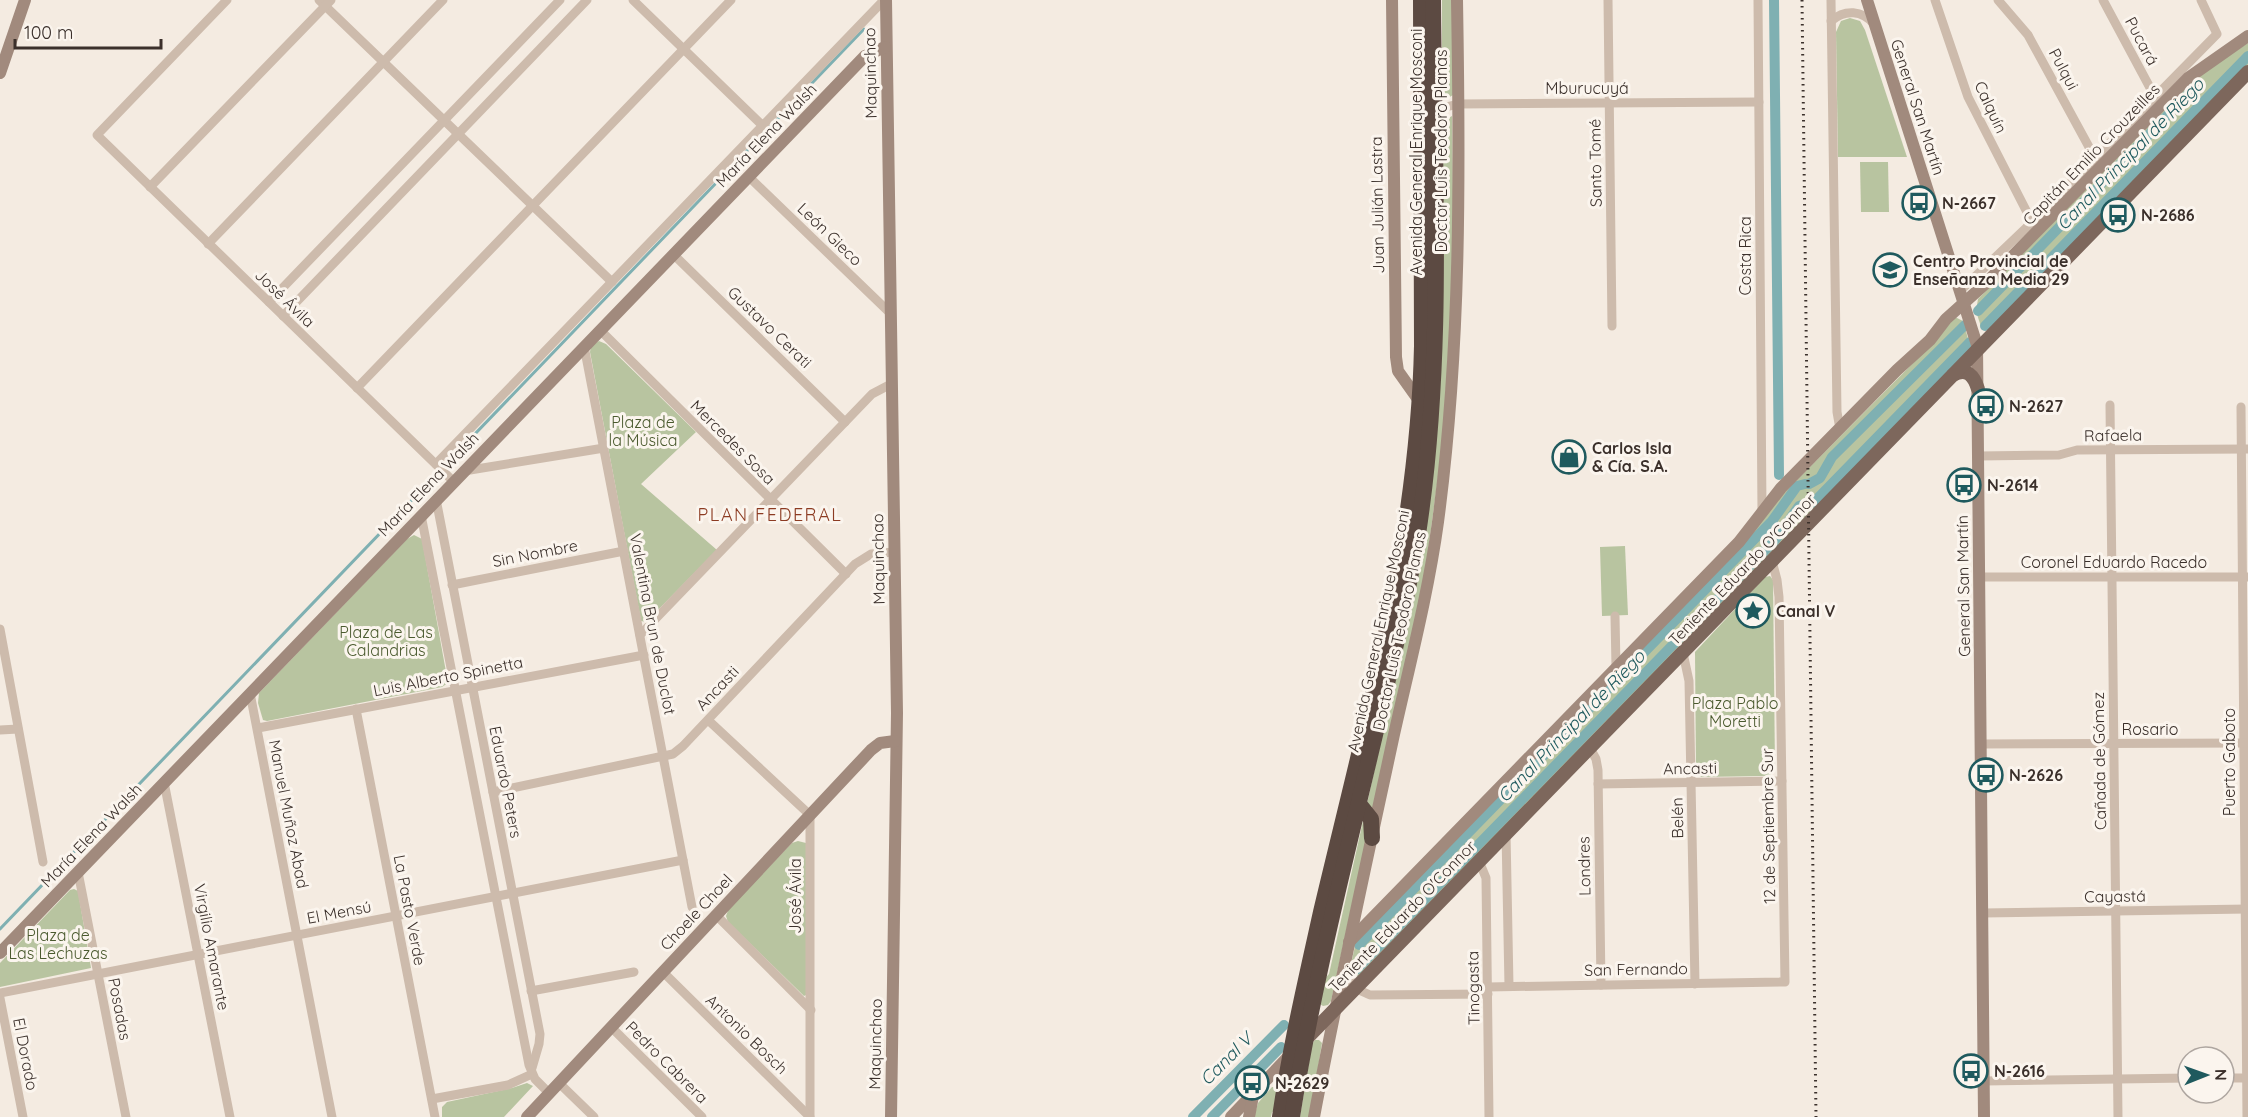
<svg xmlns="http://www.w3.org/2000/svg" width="2248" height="1117" font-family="Quicksand,sans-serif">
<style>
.green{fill:#b8c4a0}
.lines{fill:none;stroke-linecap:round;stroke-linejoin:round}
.stream{stroke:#7fb0b2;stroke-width:3}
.canal{stroke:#7fb0b2;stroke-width:10}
.street{stroke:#cdbbac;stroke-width:9}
.secondary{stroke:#a18a7d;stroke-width:12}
.primary{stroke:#7d675c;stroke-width:14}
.highway{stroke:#5c4a42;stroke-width:16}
.rail{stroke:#3b302b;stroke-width:3;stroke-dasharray:1.5 4.5;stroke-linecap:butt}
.labels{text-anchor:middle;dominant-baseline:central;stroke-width:6;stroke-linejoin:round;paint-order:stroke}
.street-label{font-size:16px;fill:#3b302b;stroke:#fbf5ee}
.poi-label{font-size:16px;font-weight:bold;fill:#3b302b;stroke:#fbf5ee;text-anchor:start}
.park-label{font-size:16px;fill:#4a5a2e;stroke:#fbf5ee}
.water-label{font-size:18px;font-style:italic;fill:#1f5a5e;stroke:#fbf5ee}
.neighbourhood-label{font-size:18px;letter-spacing:1.5px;fill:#8c3b22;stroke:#fbf5ee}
</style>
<rect width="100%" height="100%" fill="#f4ebe1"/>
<g class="green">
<path d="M 1442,0 L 1452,0 L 1453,95 L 1448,98 L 1444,96 L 1442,91 Z"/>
<path d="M 1850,18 L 1860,21 L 1865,30 L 1907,157 L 1838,157 L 1836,32 L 1841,21 Z"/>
<path d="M 2248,43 L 2248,65 L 1991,330 L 1982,330 L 1976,311 L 1978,299 L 2195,78 Z"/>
<path d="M 1452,116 L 1454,270 L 1442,447 L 1425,574 L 1373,811 L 1367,804 L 1413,596 L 1443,126 L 1445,120 Z"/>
<path d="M 1860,162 L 1888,162 L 1889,212 L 1861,212 Z"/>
<path d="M 1955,317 L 1963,321 L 1971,349 L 1358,976 L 1354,976 L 1350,968 L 1356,942 L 1742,546 L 1779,498 L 1937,339 Z"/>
<path d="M 599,341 L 606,344 L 696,432 L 641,484 L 717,550 L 646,622 L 641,621 L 590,352 L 591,346 Z"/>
<path d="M 414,535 L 422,539 L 448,683 L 442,687 L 267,721 L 263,720 L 258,703 L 259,693 L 407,539 Z"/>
<path d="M 1625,546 L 1628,615 L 1602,616 L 1600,547 Z"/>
<path d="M 1770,576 L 1773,580 L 1775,770 L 1772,774 L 1765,776 L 1700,777 L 1696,770 L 1695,652 L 1765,577 Z"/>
<path d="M 1363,821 L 1369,826 L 1331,1001 L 1328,1005 L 1323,1006 L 1320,1004 L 1324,979 L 1329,974 Z"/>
<path d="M 798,841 L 806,843 L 806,995 L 804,996 L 728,922 L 726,916 L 729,908 L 792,843 Z"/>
<path d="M 74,889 L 78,891 L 91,968 L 0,987 L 0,963 L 70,890 Z"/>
<path d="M 1315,1040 L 1319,1040 L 1322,1043 L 1310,1117 L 1300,1117 L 1312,1044 Z"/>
<path d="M 527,1083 L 533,1086 L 504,1117 L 442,1117 L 442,1107 L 447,1102 L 512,1088 Z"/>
<path d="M 1272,1087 L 1277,1087 L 1277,1110 L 1272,1112 L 1271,1117 L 1254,1117 L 1258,1103 Z"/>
</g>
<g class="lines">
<g class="stream">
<path d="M 448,462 L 864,29"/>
<path d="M 0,929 L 435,476"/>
</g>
<g class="canal">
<path d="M 1774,0 L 1779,475"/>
<path d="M 1978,311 L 2198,84"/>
<path d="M 1985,326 L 2248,56"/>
<path d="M 1809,484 L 1820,478 L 1832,457 L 1965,325"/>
<path d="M 1810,504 L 1815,501 L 1970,342"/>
<path d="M 1359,945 L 1772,521 L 1797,486 L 1805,484"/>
<path d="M 1356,970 L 1776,539 L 1799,506 L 1805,504"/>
<path d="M 1193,1117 L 1284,1025"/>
<path d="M 1212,1117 L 1281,1047"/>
</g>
<g class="street">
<path d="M 227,0 L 97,135 L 453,481"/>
<path d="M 319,0 L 612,282"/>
<path d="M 633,0 L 763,126"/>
<path d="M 1608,0 L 1612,326"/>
<path d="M 1758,0 L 1762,512"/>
<path d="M 1831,0 L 1837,412 L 1840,429"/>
<path d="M 1935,0 L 1968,97 L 2032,222"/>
<path d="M 1998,0 L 2028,35 L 2095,158"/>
<path d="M 2103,0 L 2155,97"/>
<path d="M 1831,21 C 1845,9 1862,10 1874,24"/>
<path d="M 1437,118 L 1446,107 L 1458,104 L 1759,102"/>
<path d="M 748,176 L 890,313"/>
<path d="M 150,187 L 331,0"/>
<path d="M 208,244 L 443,0"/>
<path d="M 673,254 L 845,422"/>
<path d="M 1960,291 L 2026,228 L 2217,34 L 2201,0"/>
<path d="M 269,302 L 560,0"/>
<path d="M 283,316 L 587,0"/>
<path d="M 600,330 L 846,574"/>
<path d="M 584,346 L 692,907"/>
<path d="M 357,388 L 731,0"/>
<path d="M 2110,405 L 2118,1117"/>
<path d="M 2241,407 L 2247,1117"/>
<path d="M 1979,456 L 2059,455 L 2077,450 L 2248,449"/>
<path d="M 436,464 L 884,0"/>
<path d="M 464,471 L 604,448"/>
<path d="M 436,499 L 540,1034 L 539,1044 L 532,1068"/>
<path d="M 421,515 L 529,1065 L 535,1079 L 549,1093"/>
<path d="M 1980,577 L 2247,577"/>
<path d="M 452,585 L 624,551"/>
<path d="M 1615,616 L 1616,667"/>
<path d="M 0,629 L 43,862"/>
<path d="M 640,635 L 872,394 L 891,384"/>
<path d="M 1683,653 L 1689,681 L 1695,984"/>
<path d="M 250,693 L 332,1117"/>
<path d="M 356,709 L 435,1117"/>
<path d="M 708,720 L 810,815 L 810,1117"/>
<path d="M 258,728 L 644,655"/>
<path d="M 0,730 L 18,729"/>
<path d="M 1981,744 L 2248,743"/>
<path d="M 1590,748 L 1596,759 L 1598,770 L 1601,985"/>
<path d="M 164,782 L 230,1117"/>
<path d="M 1598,784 L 1782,781"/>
<path d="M 493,792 L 673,754 L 683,746 L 855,564 L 871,554 L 894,552"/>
<path d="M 1506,833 L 1509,986"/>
<path d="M 1479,861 L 1486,878 L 1489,1117"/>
<path d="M 78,872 L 126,1117"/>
<path d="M 1983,913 L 2248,909"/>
<path d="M 716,915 L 811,1010"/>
<path d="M 663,972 L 810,1117"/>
<path d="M 1343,972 L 1359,990 L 1370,995 L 1488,994"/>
<path d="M 1488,987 L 1785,982 L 1779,597 L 1777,580 L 1772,561"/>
<path d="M 531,991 L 634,972"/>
<path d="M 0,993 L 683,860"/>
<path d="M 0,998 L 23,1117"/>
<path d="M 611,1027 L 702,1117"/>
<path d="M 2224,1078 L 2248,1078"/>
<path d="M 1984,1081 L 2188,1078"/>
<path d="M 559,1083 L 594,1117"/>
<path d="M 432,1099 L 508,1085 L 532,1074"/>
</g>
<g class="secondary">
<path d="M 886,0 L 897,713 L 891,1117"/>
<path d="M 1392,0 L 1396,357 L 1398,371 L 1420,402"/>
<path d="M 1867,0 L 1977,345 L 1984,1117"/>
<path d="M 0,73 L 25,0"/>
<path d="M 1349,942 L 1739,542 L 1781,488 L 1897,370 L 1930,340 L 1946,319 L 1985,284 L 2188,78 L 2248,36"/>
<path d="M 0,953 L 865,56 L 885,47"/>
<path d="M 527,1117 L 871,750 L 880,743 L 895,741"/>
<path d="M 1231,1117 L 1290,1055"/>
<path d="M 1249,1117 L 1253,1096"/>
<path d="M 1314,1117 C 1338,990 1366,865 1393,739 C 1409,667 1428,595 1438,522 C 1461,349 1460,174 1457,0"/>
</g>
<g class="primary">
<path d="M 1953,375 C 1967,367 1974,376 1978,389"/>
<path d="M 1305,1040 L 2248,72"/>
</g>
<g class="highway">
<path d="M 1359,804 L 1371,819 L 1372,838"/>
<path d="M 1280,1117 C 1290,1048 1306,980 1321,912 C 1365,726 1418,539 1422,346 L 1421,0"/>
<path d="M 1292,1117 C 1314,977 1351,839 1383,701 C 1396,645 1409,590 1418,534 C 1445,358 1434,177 1433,0"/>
</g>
<path class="rail" d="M 1802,0 L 1816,1117"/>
</g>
<defs>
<symbol id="bus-ring" viewBox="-11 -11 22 22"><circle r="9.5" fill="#fbf5ee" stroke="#1f5a5e" stroke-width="1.5"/><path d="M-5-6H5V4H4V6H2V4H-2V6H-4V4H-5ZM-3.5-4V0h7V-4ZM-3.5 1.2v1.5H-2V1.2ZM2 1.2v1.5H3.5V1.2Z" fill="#1f5a5e"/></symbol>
<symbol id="school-ring" viewBox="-11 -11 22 22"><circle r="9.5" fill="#fbf5ee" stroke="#1f5a5e" stroke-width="1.5"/><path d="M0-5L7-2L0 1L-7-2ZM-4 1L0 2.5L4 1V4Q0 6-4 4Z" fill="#1f5a5e"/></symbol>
<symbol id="shop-ring" viewBox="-11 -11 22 22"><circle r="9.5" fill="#fbf5ee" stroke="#1f5a5e" stroke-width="1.5"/><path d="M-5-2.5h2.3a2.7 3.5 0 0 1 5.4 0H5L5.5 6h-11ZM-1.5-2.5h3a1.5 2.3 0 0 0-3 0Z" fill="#1f5a5e"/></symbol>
<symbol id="sight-ring" viewBox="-11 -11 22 22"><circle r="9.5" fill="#fbf5ee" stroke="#1f5a5e" stroke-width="1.5"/><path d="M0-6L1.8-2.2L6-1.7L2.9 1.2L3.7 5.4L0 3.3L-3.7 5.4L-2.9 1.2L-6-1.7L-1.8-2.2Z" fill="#1f5a5e"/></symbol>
</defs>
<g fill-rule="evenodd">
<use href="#bus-ring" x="1900" y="184" width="38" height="38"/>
<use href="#bus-ring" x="2099" y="196" width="38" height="38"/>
<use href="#school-ring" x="1871" y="251" width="38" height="38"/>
<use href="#bus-ring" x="1967" y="387" width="38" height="38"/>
<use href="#shop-ring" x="1550" y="438" width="38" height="38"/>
<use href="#bus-ring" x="1945" y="466" width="38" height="38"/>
<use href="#sight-ring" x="1734" y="592" width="38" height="38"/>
<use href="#bus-ring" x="1967" y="756" width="38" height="38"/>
<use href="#bus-ring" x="1952" y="1052" width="38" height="38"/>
<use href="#bus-ring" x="1233" y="1064" width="38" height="38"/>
</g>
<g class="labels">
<g class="street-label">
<text transform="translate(2142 41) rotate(62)">Pucará</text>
<text transform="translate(2064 69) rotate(62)">Pulqui</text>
<text transform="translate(870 73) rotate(-91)">Maquinchao</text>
<text x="1587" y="88">Mburucuyá</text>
<text transform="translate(1918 107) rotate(72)">General San Martín</text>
<text transform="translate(1991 107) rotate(65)">Calquín</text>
<text transform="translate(766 135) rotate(-46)">María Elena Walsh</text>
<text transform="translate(1441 151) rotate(-90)">Doctor Luis Teodoro Planas</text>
<text transform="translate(1416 152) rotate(-90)">Avenida General Enrique Mosconi</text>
<text transform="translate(2091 154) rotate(-46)">Capitán Emilio Crouzeilles</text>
<text transform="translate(1595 163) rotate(-91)">Santo Tomé</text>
<text transform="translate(1377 205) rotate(-91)">Juan Julián Lastra</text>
<text transform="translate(830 234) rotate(44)">León Gieco</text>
<text transform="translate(1745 256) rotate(-90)">Costa Rica</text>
<text transform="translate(285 298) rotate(44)">José Ávila</text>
<text transform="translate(770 327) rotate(44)">Gustavo Cerati</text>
<text transform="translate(2113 435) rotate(-1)">Rafaela</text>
<text transform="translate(733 442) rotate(45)">Mercedes Sosa</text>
<text transform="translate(428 484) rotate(-46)">María Elena Walsh</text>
<text transform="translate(535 553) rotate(-11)">Sin Nombre</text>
<text transform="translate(878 559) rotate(-91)">Maquinchao</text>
<text x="2114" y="562">Coronel Eduardo Racedo</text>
<text transform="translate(1742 569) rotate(-46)">Teniente Eduardo O'Connor</text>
<text transform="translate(1963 586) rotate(-91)">General San Martín</text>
<text transform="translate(653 624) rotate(79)">Valentina Brun de Duclot</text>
<text transform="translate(1378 631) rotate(-78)">Avenida General Enrique Mosconi</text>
<text transform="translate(1399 631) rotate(-78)">Doctor Luis Teodoro Planas</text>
<text transform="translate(448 676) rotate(-11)">Luis Alberto Spinetta</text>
<text transform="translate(717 688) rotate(-47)">Ancasti</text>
<text x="2150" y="729">Rosario</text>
<text transform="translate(2099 761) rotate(-91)">Cañada de Gómez</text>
<text transform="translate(2229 762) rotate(-90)">Puerto Gaboto</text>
<text transform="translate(1690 768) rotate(-1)">Ancasti</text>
<text transform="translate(506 782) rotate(79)">Eduardo Peters</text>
<text transform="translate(289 814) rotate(79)">Manuel Muñoz Abad</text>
<text transform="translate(1677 818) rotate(-91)">Belén</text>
<text transform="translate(1768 826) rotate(-91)">12 de Septiembre Sur</text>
<text transform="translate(91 835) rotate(-46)">María Elena Walsh</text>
<text transform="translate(1584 866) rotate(-91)">Londres</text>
<text transform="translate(795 896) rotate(-90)">José Ávila</text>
<text transform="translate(2115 896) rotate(-1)">Cayastá</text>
<text transform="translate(410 910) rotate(79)">La Pasto Verde</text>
<text transform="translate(339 912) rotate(-11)">El Mensú</text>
<text transform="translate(696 912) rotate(-47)">Choele Choel</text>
<text transform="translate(1402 916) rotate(-46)">Teniente Eduardo O'Connor</text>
<text transform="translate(212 947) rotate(79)">Virgilio Amarante</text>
<text transform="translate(1636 969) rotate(-1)">San Fernando</text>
<text transform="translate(1473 988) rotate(-91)">Tinogasta</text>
<text transform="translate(120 1009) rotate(79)">Posadas</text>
<text transform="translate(747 1034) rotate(44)">Antonio Bosch</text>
<text transform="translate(875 1044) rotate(-89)">Maquinchao</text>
<text transform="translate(26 1054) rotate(79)">El Dorado</text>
<text transform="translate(667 1062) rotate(45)">Pedro Cabrera</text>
</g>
<g class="poi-label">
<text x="1942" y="203">N-2667</text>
<text x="2141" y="215">N-2686</text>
<text x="1913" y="261">Centro Provincial de<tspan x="1913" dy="18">Enseñanza Media 29</tspan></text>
<text x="2009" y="406">N-2627</text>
<text x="1592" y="448">Carlos Isla<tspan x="1592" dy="18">&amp; Cía. S.A.</tspan></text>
<text x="1987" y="485">N-2614</text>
<text x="1776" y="611">Canal V</text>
<text x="2009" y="775">N-2626</text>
<text x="1994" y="1071">N-2616</text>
<text x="1275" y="1083">N-2629</text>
</g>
<g class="park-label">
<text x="643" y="422">Plaza de<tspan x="643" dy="18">la Música</tspan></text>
<text x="386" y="632">Plaza de Las<tspan x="386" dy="18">Calandrias</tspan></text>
<text x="1735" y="703">Plaza Pablo<tspan x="1735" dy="18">Moretti</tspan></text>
<text x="58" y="935">Plaza de<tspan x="58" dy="18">Las Lechuzas</tspan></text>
</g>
<g class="water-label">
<text transform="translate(2130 154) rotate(-46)">Canal Principal de Riego</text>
<text transform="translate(1571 726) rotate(-46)">Canal Principal de Riego</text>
<text transform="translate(1226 1059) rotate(-45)">Canal V</text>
</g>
<g class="neighbourhood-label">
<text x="770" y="514">PLAN FEDERAL</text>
</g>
</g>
<g transform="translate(2206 1075) rotate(89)"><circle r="28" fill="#fbf5ee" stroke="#aea6a0" stroke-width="1.5"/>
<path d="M0-4.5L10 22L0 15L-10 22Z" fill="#1f5a5e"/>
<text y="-9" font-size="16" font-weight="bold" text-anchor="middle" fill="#3b302b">N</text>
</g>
<path d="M15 39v9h146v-9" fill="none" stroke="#3b302b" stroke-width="3"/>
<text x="24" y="39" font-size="18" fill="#3b302b" stroke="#fbf5ee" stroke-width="4.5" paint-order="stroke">100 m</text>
</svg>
